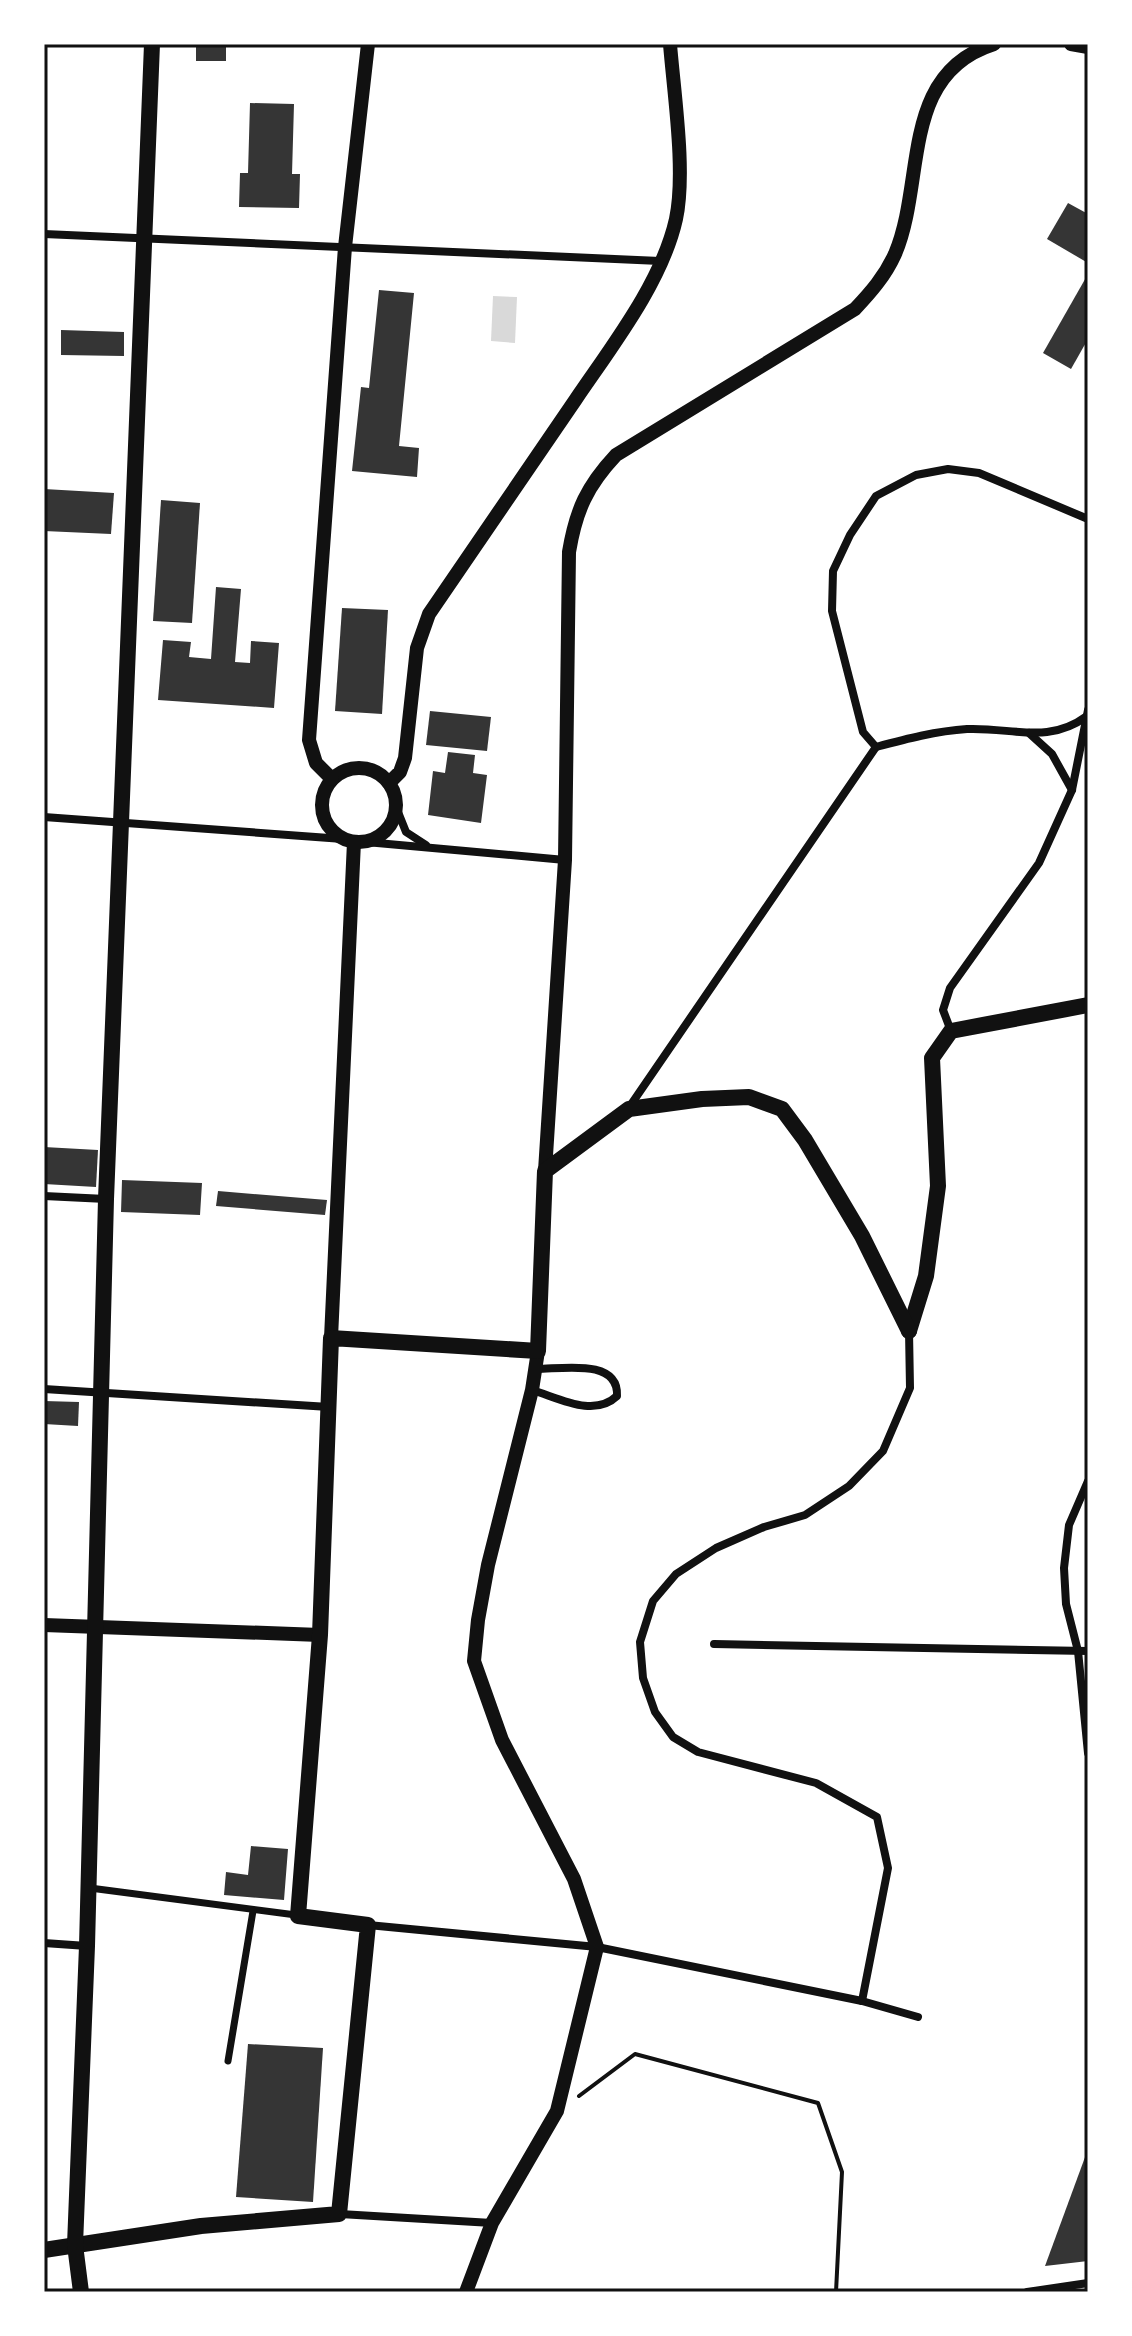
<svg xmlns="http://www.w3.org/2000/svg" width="1132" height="2336" font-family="'Exo 2',sans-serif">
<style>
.water{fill:#d9d9d9}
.building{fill:#353535}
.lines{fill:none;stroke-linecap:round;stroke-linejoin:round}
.path{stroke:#111;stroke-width:4}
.pedestrian{stroke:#111;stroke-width:7}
.minor{stroke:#111;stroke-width:8}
.tertiary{stroke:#111;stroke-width:14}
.secondary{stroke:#111;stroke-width:16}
.neatline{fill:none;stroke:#111;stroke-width:3}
</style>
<rect width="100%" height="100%" fill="#fff"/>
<path class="water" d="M 493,296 L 517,297 L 515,343 L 491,341 Z"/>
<g class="building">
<rect x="196" y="44" width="30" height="17"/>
<path d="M 250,103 L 294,104 L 292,174 L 300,174 L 299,208 L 239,207 L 240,173 L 248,173 Z"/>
<path d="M 1068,203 L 1088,214 L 1088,263 L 1047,239 Z"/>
<path d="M 1088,274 L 1088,339 L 1071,369 L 1043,353 Z"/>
<path d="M 379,290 L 414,293 L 399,446 L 419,448 L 417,477 L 352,471 L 361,387 L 369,388 Z"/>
<path d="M 61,330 L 124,332 L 124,356 L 61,355 Z"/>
<path d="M 44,489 L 114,493 L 111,534 L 44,531 Z"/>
<path d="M 161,500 L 200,503 L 192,623 L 153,621 Z"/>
<path d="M 216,587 L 241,589 L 235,662 L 250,663 L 251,641 L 279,643 L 274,708 L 158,700 L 163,640 L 191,642 L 189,657 L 211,659 Z"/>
<path d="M 342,608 L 388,610 L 382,714 L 335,711 Z"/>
<path d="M 430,711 L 491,717 L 487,751 L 426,745 Z"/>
<path d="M 448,752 L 475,755 L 473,773 L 487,775 L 481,823 L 428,815 L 433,771 L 445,773 Z"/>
<path d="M 44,1147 L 98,1150 L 96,1187 L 44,1184 Z"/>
<path d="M 122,1180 L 202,1183 L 200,1215 L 121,1212 Z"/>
<path d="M 218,1191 L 327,1200 L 325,1215 L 216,1206 Z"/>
<path d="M 44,1401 L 79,1402 L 78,1426 L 44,1424 Z"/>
<path d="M 251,1846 L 288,1849 L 284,1900 L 224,1895 L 226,1872 L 248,1875 Z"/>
<path d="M 248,2044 L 323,2048 L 313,2202 L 236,2197 Z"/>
<path d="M 1088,2150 L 1088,2261 L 1045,2266 L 1088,2149 Z"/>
</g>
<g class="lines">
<path class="path" d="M 579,2096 L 635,2054 L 818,2103 L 842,2172 L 836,2292"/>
<g class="pedestrian">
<path d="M 90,1888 L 296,1915"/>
<path d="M 228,2061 L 253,1911"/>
</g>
<g class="minor">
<path d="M 44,234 L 660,261"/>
<path d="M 1029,733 L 1052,754 L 1072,790"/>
<path d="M 876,747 L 863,732 L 832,611 L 833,571 L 850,535 L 876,496 L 916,475 L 948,469 L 979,473 L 1088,519"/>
<path d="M 876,747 C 906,739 936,731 967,729 C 1012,727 1048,745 1087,716"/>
<path d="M 396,807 L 406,832 L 426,845"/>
<path d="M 44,817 L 343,839"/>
<path d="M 366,842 L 565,860"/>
<path d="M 951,1031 L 943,1010 L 950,988 L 1039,863 L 1072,790 L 1088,710"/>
<path d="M 630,1106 L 876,747"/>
<path d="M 44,1196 L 106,1199"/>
<path d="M 44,1389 L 329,1407"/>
<path d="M 532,1390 C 559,1398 594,1418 617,1396 C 619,1358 562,1369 537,1369"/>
<path d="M 1088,1481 L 1069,1525 L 1064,1568 L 1066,1604 L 1078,1651 L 1088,1753"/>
<path d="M 714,1644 L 1088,1651"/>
<path d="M 368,1925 L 597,1947 L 862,2001 L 918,2017"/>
<path d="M 44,1943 L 87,1946"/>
<path d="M 862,2001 L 888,1868 L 877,1817 L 816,1783 L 698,1752 L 673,1737 L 655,1712 L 643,1678 L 640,1642 L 653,1601 L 676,1574 L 716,1548 L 764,1527 L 805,1515 L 849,1486 L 883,1451 L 910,1388 L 909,1331"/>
<path d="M 340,2214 L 492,2223"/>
<path d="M 1027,2292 L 1088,2283"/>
</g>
<g class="tertiary">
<path d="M 1071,44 L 1088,47"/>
<circle cx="359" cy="805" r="37"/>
<path d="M 332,779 L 316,763 L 309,740 L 345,247 L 368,44"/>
<path d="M 389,783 L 400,772 L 405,758 L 417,648 L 429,614 C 478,542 527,470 576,399 C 612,346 662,282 676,219 C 686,172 674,94 670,44"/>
<path d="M 545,1171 L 565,860 L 569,552 C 576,510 587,486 616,455 L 855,309 C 871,292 885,276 895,254 C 926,181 899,74 994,44"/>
<path d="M 331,1338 L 354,842"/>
<path d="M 44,1625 L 320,1635"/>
<path d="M 466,2292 L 492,2223 L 557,2111 L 597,1947 L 574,1879 L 502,1740 L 474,1661 L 478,1620 L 488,1565 L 532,1390 L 538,1351"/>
</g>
<g class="secondary">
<path d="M 909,1331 L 926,1276 L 938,1186 L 932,1058 L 951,1031 L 1088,1005"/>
<path d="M 44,2250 L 201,2226 L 339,2214 L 368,1925 L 298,1916 L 320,1635 L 331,1338 L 538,1351 L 545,1171 L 629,1109 L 702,1099 L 749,1097 L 782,1109 L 805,1140 L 862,1236 L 909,1331"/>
<path d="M 81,2292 L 75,2245 L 87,1946 L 106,1199 L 152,44"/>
</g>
</g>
<rect width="1132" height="2336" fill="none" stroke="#ffffff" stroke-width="92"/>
<rect x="46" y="46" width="1040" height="2244" class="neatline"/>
</svg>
